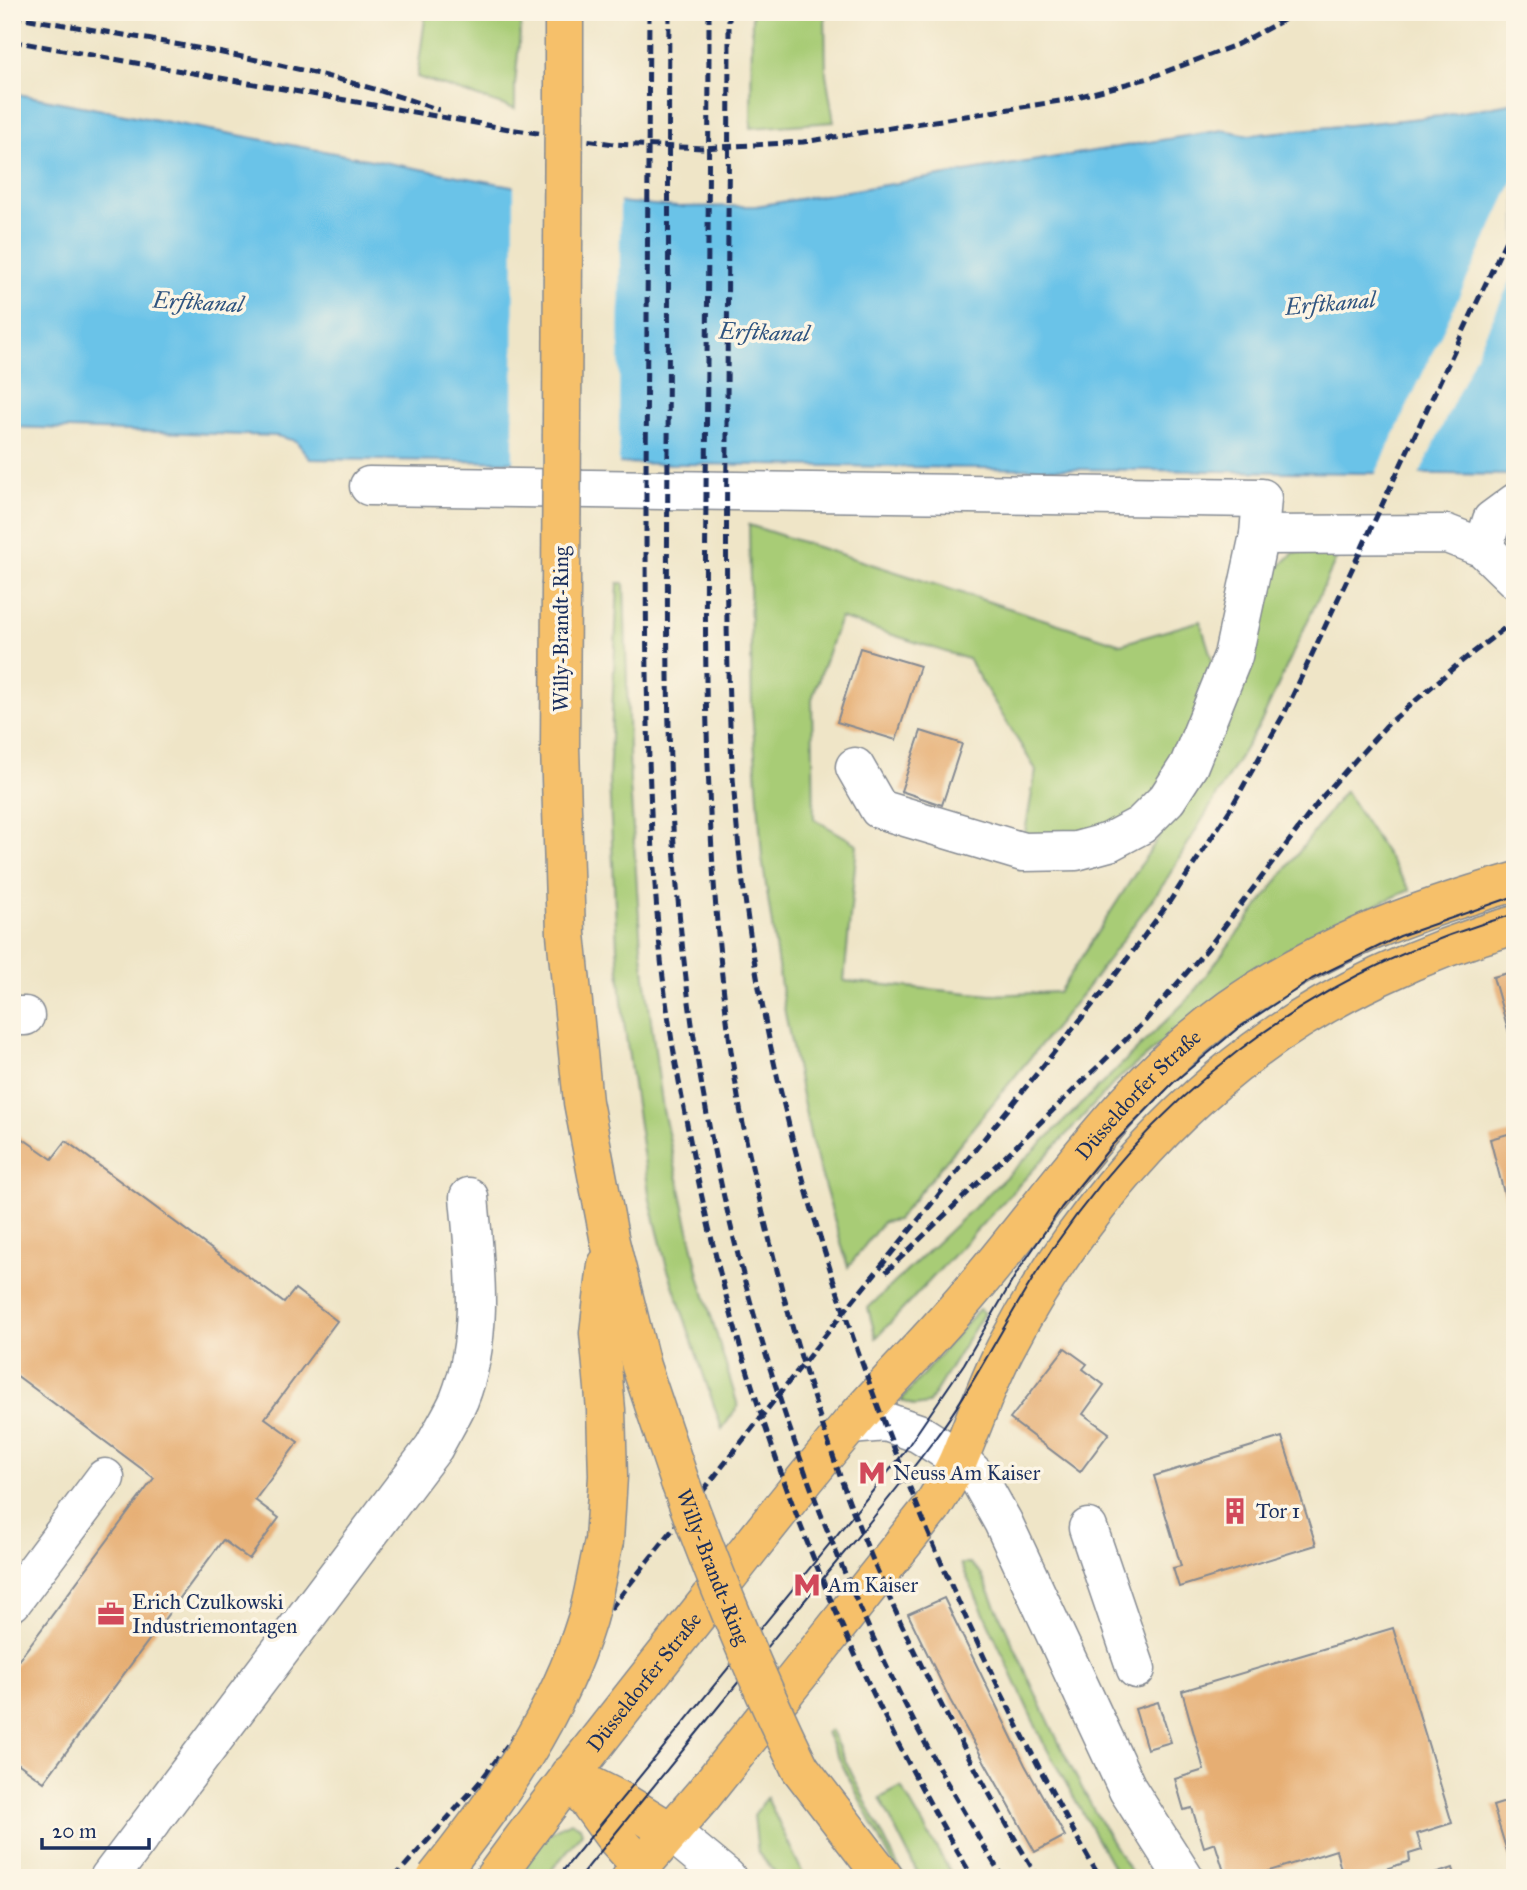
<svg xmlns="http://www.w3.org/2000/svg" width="1527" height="1890" font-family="'IM FELL Great Primer',serif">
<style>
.green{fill:#a8cc76;stroke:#627e6a;stroke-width:2}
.water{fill:#6bc3e8;stroke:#4379a3;stroke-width:2}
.pier{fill:#efe5c7}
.building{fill:#e6ae73}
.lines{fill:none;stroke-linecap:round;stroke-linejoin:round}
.minor-casing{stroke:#858a92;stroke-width:41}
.major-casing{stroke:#858a92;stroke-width:41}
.minor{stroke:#fff;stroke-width:38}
.major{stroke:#f6c06b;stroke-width:38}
.tram{stroke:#1b2f5e;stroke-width:2}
.rail{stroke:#1b2f5e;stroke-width:5;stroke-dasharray:10 5;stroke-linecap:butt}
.major-bridge-casing{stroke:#858a92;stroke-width:41;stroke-linecap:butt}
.major-bridge{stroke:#f6c06b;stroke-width:38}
.labels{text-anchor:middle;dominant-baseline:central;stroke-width:7;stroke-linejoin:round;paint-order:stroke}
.street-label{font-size:21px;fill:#1b2f5e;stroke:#fcf5e5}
.poi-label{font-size:21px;fill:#1b2f5e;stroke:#fcf5e5;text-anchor:start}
.water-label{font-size:23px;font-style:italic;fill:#2f5480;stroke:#fcf5e5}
</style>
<rect width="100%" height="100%" fill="#fcf5e5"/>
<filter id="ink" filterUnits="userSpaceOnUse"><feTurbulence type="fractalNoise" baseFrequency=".0143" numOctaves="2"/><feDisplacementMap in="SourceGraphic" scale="14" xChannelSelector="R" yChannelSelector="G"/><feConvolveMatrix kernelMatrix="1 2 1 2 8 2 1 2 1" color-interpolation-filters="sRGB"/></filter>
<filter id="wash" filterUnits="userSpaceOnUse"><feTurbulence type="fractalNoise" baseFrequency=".00686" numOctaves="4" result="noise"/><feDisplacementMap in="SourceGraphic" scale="28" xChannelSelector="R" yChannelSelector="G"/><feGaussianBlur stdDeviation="1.57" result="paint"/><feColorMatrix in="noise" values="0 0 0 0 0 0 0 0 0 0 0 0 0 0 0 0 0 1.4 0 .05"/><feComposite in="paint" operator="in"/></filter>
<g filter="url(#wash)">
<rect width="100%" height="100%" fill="#efe5c7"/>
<g class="green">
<path d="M 426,12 L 522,12 L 515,85 L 515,109 L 417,77 Z"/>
<path d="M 752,12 L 825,12 L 826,74 L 834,122 L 751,128 Z"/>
<path d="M 749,525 L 1121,644 L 1200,621 L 1215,669 L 1174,770 L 1133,817 L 1074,836 L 1024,838 L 1036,770 L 968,659 L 840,618 L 812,699 L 814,819 L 857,844 L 844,981 L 991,995 L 1059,992 L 1196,779 L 1251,664 L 1265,579 L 1295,552 L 1338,555 L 1262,720 L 1165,882 L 1084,992 L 897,1220 L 883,1222 L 848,1267 L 811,1139 L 785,1013 L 762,858 L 752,709 Z"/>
<path d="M 618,583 L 624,583 L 630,784 L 641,946 L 663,1110 L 699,1276 L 738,1406 L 722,1429 L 666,1264 L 650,1200 L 624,1023 L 617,947 L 609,780 Z"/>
<path d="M 1345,791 L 1410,890 L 1325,927 L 1218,996 L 1116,1081 L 876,1338 L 868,1308 L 1050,1135 L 1189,998 Z"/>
<path d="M 979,1309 L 984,1313 L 928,1404 L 914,1406 L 901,1400 Z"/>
<path d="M 961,1564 L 971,1564 L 980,1572 C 1028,1674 1072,1784 1135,1878 L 1119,1878 L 1043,1742 Z"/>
<path d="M 830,1730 L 904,1878 L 900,1878 L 826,1733 Z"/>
<path d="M 901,1787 L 954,1878 L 920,1878 L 880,1798 Z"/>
<path d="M 767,1798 L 805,1878 L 780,1878 L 758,1853 L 754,1815 Z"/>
<path d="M 572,1822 L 580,1826 L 582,1833 L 545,1878 L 521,1878 C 531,1852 545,1830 572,1822 Z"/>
</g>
<path class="water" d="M 12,93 L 581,199 L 677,207 L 756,206 L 1223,130 L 1249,135 L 1441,116 L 1515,102 L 1515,475 L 310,459 L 296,441 L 277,436 L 12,427 Z"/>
<g class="pier">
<path d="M 1515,177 L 1515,271 L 1419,476 L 1375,475 Z"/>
<path d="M 514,184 L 581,195 L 620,199 L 619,465 L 513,464 Z"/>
</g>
<g id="blocks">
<g class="building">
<path d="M 860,648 L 920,666 L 896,740 L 837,722 Z"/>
<path d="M 921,731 L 962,744 L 942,805 L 901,791 Z"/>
<path d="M 1515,971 L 1515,1039 L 1511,1040 L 1493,977 Z"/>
<path d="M 12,1131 L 52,1159 L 66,1141 L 284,1303 L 295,1289 L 337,1321 L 265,1418 L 298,1442 L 255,1500 L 279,1518 L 249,1559 L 223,1540 L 44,1782 L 12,1759 L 12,1669 L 154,1478 L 12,1372 Z"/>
<path d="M 1515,1132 L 1515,1215 L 1510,1216 L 1490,1139 Z"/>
<path d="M 1065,1348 L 1087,1364 L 1083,1369 L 1104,1385 L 1083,1414 L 1109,1433 L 1080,1472 L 1010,1419 Z"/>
<path d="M 1282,1437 L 1316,1545 L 1179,1587 L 1173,1568 L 1181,1566 L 1154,1476 Z"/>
<path d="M 944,1598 L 1025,1765 L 1065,1836 L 1035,1852 L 950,1700 L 908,1614 Z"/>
<path d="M 1393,1628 L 1452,1823 L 1417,1834 L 1422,1850 L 1409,1854 L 1410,1861 L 1358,1878 L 1343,1878 L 1336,1850 L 1247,1878 L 1226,1878 L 1215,1843 L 1204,1847 L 1192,1808 L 1184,1810 L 1175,1779 L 1204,1770 L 1182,1691 Z"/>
<path d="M 1158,1702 L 1171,1742 L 1147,1749 L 1135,1709 Z"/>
<path d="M 1515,1799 L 1515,1874 L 1514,1874 L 1493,1806 Z"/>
<path d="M 1453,1868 L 1456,1878 L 1425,1878 L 1425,1877 Z"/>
</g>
</g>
</g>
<g filter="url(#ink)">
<use href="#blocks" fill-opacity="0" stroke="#858a92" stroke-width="2"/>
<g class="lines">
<defs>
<g id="minor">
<path d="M 369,486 L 1262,498 L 1259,535 L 1233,656 L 1189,765 L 1167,799 L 1141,825 L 1109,842 L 1076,851 L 1023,852 L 879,809 L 855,767"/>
<path d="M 1259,535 L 1447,534 L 1483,548 L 1515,579"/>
<path d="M 1483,548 L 1492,520 L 1515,503"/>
<path d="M 12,1016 L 25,1016"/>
<path d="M 850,1425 L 886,1422 L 918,1433 L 959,1459 L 979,1479 L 1003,1522 L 1128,1790 L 1184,1878"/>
<path d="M 1088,1528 L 1136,1669"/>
<path d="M 12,1602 L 105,1478"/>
<path d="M 671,1832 L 727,1878"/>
<path d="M 109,1878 L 434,1447 C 442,1431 452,1416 459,1400 C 485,1335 475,1264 469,1197"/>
</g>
<g id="major">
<path d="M 564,86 L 564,12"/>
<path d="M 561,585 L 560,747 L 566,934 L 583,1102 L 610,1242 L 641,1366 L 680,1482"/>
<path d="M 604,1541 L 608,1476 L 606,1410 L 599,1333 L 607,1265"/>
<path d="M 800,1768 L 884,1878"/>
<path d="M 569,1775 L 621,1801 L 671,1832"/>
<path d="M 573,1780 L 613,1835 L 641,1866"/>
<path id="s1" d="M 494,1878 C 563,1783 636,1692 709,1600 C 756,1541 802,1481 851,1424 C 889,1380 931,1339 969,1294 C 1053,1196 1123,1086 1230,1009 C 1317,947 1412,911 1515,882"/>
<path d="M 631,1878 L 703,1795 L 932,1507 C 942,1491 953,1474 960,1456 C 975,1420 987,1384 1005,1349 C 1065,1235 1151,1128 1254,1051 C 1328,995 1426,950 1515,925"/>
</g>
</defs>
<use href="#minor" class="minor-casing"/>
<use href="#major" class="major-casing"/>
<use href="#minor" class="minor"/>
<use href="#major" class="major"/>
<g class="tram">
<path d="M 557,1878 L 902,1455 L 964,1364 L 1018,1271 L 1061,1208 L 1113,1144 L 1174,1082 L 1237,1029 L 1312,979 L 1400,936 L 1515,896"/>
<path d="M 579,1878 C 657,1782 736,1685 814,1589 C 854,1541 894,1494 931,1444 C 970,1392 998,1335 1032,1280 C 1146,1098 1308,972 1515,914"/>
</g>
<g class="rail">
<path d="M 649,12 C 648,167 647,322 646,477 C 646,638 646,799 661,960 C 668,1027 681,1094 694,1160 C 747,1417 838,1653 973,1878"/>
<path d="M 669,12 C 668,157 669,303 668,448 C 667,619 665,791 684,961 C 713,1221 793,1484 912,1718 C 940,1772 971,1825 1003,1878"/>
<path d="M 709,12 C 709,174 707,335 706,497 C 704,684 706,872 732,1058 C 740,1118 754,1178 769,1238 C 791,1329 818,1418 851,1506 C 901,1636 967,1758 1038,1878"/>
<path d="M 729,12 C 729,155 727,298 727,440 C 726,580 725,719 740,858 C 763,1065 821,1264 898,1458 C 955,1603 1022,1743 1100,1878"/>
<path d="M 12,16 C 156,41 301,61 439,110"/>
<path d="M 12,41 L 509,129 L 614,144 L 702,148 L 803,142 L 1066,100 L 1149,78 L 1236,45 L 1299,12"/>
<path d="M 886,1272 L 1145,1021 L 1208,948 L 1323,796 L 1386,726 L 1457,665 L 1515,620"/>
<path d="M 394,1878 L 479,1783 L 618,1599 L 839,1318 L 1102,993 L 1170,901 L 1231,808 L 1285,712 L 1515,221"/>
</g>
<defs>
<g id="major-bridge">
<path d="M 561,585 L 564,86"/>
<path id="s2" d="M 680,1482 C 716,1580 754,1674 800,1768"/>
<path d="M 436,1878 C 499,1799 557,1717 587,1619 C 594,1594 598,1567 604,1541"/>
</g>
</defs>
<use href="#major-bridge" class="major-bridge-casing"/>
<use href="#major-bridge" class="major-bridge"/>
</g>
</g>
<defs>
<symbol id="metro-bare" viewBox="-9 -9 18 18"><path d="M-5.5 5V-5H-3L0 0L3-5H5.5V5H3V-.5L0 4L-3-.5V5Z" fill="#d1495b" stroke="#fcf5e5" stroke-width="2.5" paint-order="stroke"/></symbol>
<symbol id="building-bare" viewBox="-9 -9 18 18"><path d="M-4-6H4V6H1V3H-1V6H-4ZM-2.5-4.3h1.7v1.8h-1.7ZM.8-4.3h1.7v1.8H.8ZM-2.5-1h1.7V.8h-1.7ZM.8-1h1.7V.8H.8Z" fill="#d1495b" stroke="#fcf5e5" stroke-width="2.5" paint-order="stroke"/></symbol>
<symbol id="office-bare" viewBox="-9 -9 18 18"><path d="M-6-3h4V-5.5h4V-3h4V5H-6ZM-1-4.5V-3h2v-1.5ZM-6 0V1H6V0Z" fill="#d1495b" stroke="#fcf5e5" stroke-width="2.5" paint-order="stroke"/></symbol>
</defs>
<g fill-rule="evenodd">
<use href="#metro-bare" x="853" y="1454" width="38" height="38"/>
<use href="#building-bare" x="1216" y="1492" width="38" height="38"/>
<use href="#metro-bare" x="788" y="1566" width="38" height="38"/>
<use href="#office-bare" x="92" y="1595" width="38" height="38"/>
</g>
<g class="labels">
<g class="street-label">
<text transform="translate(561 629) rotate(-90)">Willy-Brandt-Ring</text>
<text stroke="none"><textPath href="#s1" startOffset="1015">Düsseldorfer Straße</textPath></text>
<text stroke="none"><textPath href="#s2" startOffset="91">Willy-Brandt-Ring</textPath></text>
<text stroke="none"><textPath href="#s1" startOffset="247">Düsseldorfer Straße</textPath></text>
</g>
<g class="poi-label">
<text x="893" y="1473">Neuss Am Kaiser</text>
<text x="1256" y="1511">Tor 1</text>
<text x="828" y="1585">Am Kaiser</text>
<text x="132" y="1602">Erich Czulkowski<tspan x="132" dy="24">Industriemontagen</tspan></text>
</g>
<g class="water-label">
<text transform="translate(198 302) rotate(3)">Erftkanal</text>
<text transform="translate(1330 303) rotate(-5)">Erftkanal</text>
<text transform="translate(764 332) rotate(2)">Erftkanal</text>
</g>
</g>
<rect width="1527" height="1890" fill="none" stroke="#fcf5e5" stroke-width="42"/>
<path d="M42 1838v10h107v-10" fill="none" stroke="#1b2f5e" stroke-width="3.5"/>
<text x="52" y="1838" font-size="21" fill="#1b2f5e" stroke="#fcf5e5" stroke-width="5" paint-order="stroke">20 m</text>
</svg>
